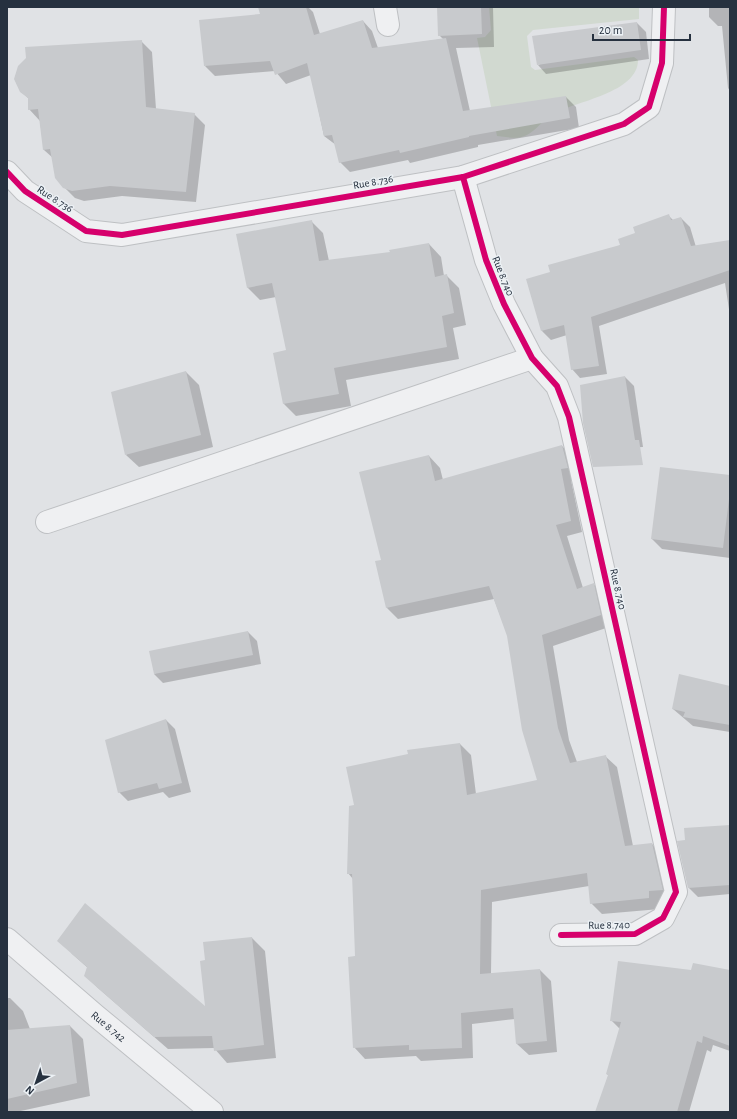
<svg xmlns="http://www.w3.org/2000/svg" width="737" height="1119" font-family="'Alegreya Sans',sans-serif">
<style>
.green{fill:#d1d9d0}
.shadow{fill:#0003}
.building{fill:#c8cacd}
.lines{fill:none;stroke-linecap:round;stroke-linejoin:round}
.minor-casing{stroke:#bec0c3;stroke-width:24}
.minor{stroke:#eff0f2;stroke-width:22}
.cycleway-casing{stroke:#ecf1f5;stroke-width:8}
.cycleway{stroke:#d6006c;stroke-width:6}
.labels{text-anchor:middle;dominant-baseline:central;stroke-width:3;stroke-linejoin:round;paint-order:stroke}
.street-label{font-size:11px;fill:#26313f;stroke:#ecf1f5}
</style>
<rect width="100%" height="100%" fill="#e0e2e5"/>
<path class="green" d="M 489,7 L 639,7 L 639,19 L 533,30 L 527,36 L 531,67 L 535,70 L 634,57 L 638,60 C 638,93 576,101 553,114 C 543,119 537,130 527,135 C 517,140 507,137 497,136 L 477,38 L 485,37 L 491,30 Z"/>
<g class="shadow">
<path d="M 259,7 L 308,7 L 313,12 L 320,34 L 363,21 L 372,31 L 378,48 L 443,39 L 439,35 L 438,7 L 493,7 L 494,47 L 456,48 L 470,111 L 566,97 L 576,107 L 579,128 L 478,145 L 478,147 L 410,163 L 408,160 L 350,172 L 340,162 L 336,145 L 324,136 L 311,75 L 286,84 L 275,71 L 215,76 L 205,66 L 261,14 Z"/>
<path d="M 709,7 L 730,7 L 730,91 L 728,88 L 722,26 L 718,26 L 709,17 Z"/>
<path d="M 637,23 L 646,32 L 649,59 L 546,74 L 538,65 Z"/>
<path d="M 141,41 L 152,52 L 156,109 L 194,114 L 205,125 L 196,202 L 122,196 L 84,201 L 75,198 L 64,187 L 53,158 L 44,150 L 40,121 L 29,109 L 29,99 L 21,91 Z"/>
<path d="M 669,216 L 674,221 L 681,218 L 690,227 L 696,247 L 730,241 L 730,316 L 725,283 L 599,326 L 607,374 L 580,378 L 572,369 L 567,335 L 551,340 L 542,331 L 527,280 L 551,273 L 621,245 L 636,234 Z"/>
<path d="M 311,221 L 323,233 L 329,261 L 391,253 L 429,244 L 441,257 L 444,276 L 447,276 L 459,288 L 466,325 L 453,328 L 459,359 L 346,380 L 351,406 L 296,416 L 284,404 L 274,354 L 287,351 L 276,297 L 260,300 L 248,288 L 238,235 Z"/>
<path d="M 186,372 L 199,385 L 213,447 L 139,467 L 126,455 Z"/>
<path d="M 625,377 L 634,386 L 643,447 L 600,449 Z"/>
<path d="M 562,446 L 573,457 L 578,479 L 571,480 L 582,532 L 567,536 L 583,588 L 593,584 L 605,595 L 612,626 L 553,646 L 569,740 L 577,762 L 605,756 L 617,767 L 633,846 L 652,844 L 663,856 L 674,901 L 660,909 L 602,914 L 591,903 L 589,886 L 492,902 L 491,974 L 540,970 L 551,981 L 557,1052 L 529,1055 L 517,1044 L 515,1019 L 472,1024 L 473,1058 L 421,1061 L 416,1056 L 365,1059 L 354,1047 L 356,957 L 353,879 L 348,873 L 355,806 L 460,744 L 471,755 L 476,794 L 539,781 L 508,636 L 494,599 L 398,619 L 387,608 L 383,561 L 429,456 L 440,468 L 443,480 Z"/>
<path d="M 730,478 L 730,558 L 662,549 L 652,539 Z"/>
<path d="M 248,632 L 257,641 L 261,664 L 163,683 L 154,674 Z"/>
<path d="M 730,687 L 730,732 L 693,726 L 673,709 Z"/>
<path d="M 166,720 L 175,729 L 191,792 L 169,798 L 163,792 L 128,801 L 119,792 Z"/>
<path d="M 730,826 L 730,894 L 698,897 L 689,888 L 686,841 Z"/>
<path d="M 252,938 L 265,951 L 276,1058 L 227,1063 L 214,1048 L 168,1049 L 98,988 L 85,975 L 88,968 L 71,953 L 206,1008 L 207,961 Z"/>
<path d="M 730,991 L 730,1051 L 713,1045 L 711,1052 L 707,1050 L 689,1112 L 596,1112 L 609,1076 L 607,1074 L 620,1029 L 611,1020 Z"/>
<path d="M 7,998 L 10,998 L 23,1011 L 30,1029 L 70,1026 L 83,1039 L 90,1096 L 16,1112 L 7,1112 Z"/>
</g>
<g class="building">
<path d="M 258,7 L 306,7 L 314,35 L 363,20 L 372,48 L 446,38 L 463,111 L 566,96 L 570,118 L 469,136 L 469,137 L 400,153 L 399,150 L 339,163 L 332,135 L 324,136 L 307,63 L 275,75 L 270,61 L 204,66 L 199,20 L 260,14 Z"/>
<path d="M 437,7 L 481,7 L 482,34 L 438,36 Z"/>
<path d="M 637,22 L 641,50 L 537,65 L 532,36 Z"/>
<path d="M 142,40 L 146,107 L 195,113 L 186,192 L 110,186 L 72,191 L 63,188 L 55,178 L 50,149 L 43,150 L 38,109 L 28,110 L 28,98 L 20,92 L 14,79 L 18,66 L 26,58 L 25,47 Z"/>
<path d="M 669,214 L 671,220 L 681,217 L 691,246 L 730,240 L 730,270 L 591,317 L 599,366 L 571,370 L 564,325 L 541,331 L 526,279 L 550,272 L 548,265 L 620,245 L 618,239 L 635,233 L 633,227 Z"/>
<path d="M 312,220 L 319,261 L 390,252 L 389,250 L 429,243 L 435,277 L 447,274 L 454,313 L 442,316 L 447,347 L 334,368 L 339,394 L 283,404 L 273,353 L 286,350 L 272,283 L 247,288 L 236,234 Z"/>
<path d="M 186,371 L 201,435 L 125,455 L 111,392 Z"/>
<path d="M 625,376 L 635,440 L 639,440 L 643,465 L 593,467 L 583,423 L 580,385 Z"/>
<path d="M 562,445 L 568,468 L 561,469 L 571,521 L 556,525 L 577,589 L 594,583 L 601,615 L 542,635 L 558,728 L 570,763 L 606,755 L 625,846 L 652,843 L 663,890 L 649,891 L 649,898 L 590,904 L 587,873 L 481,890 L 480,974 L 540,969 L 547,1041 L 516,1044 L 513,1008 L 461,1013 L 462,1048 L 409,1050 L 409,1045 L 353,1048 L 348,957 L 355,956 L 352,874 L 347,874 L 349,806 L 354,805 L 346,767 L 408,754 L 407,750 L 460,743 L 467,795 L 537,780 L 522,730 L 507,636 L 489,586 L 386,608 L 375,561 L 381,560 L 359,472 L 429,455 L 435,481 Z"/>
<path d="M 660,467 L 730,475 L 730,491 L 723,548 L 651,539 Z"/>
<path d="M 248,631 L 253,655 L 154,674 L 149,651 Z"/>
<path d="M 679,674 L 730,686 L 730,725 L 683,717 L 685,712 L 672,709 Z"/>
<path d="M 166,719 L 182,783 L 159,789 L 157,783 L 118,793 L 105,740 Z"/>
<path d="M 730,825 L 730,885 L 688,888 L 677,841 L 685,840 L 684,828 Z"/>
<path d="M 85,903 L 205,1006 L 200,961 L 205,960 L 203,942 L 252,937 L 264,1045 L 214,1051 L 212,1036 L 154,1037 L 84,976 L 87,967 L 57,941 Z"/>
<path d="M 618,961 L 691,970 L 693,963 L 730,970 L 730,1046 L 703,1036 L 702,1043 L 697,1041 L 677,1112 L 595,1112 L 608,1075 L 606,1074 L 621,1022 L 610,1021 Z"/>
<path d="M 70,1025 L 77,1083 L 7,1099 L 7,1030 Z"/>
</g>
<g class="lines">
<defs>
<g id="minor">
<path d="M 385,7 L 388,25"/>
<path d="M 7,172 L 25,191 L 86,231 L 122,235 L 463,177 L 624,124 L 649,107 L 662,63 L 664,7"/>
<path d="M 463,177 L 486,260 L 504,304 L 532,358 L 557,386 L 569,417 L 676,892 L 663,918 L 635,934 L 561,935"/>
<path d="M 47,522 L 532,358"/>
<path id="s1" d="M 7,939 L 95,1015 L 212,1112"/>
</g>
</defs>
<use href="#minor" class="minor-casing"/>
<use href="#minor" class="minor"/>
<defs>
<g id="cycleway">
<path d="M 7,172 L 25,191 L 86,231 L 122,235 L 463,177 L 624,124 L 649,107 L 662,63 L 664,7"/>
<path d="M 463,177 L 486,260 L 504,304 L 532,358 L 557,386 L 569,417 L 676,892 L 663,918 L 635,934 L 561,935"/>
</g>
</defs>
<use href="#cycleway" class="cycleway-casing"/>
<use href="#cycleway" class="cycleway"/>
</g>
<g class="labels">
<g class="street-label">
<text transform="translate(373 182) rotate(-10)">Rue 8.736</text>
<text transform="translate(55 199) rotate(33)">Rue 8.736</text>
<text transform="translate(503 276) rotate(68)">Rue 8.740</text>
<text transform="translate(618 589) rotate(77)">Rue 8.740</text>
<text transform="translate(609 925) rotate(-1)">Rue 8.740</text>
<text stroke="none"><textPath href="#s1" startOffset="134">Rue 8.742</textPath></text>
</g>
</g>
<rect width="737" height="1119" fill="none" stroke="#26313f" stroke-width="16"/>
<g transform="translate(36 1083) rotate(220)" stroke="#ecf1f5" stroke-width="3" paint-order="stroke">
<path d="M0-3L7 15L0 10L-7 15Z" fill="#26313f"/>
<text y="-6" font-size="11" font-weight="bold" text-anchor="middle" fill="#26313f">N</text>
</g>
<path d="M593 34v6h97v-6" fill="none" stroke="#26313f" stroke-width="2"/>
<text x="599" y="34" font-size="12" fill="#26313f" stroke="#ecf1f5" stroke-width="3" paint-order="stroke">20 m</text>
</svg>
